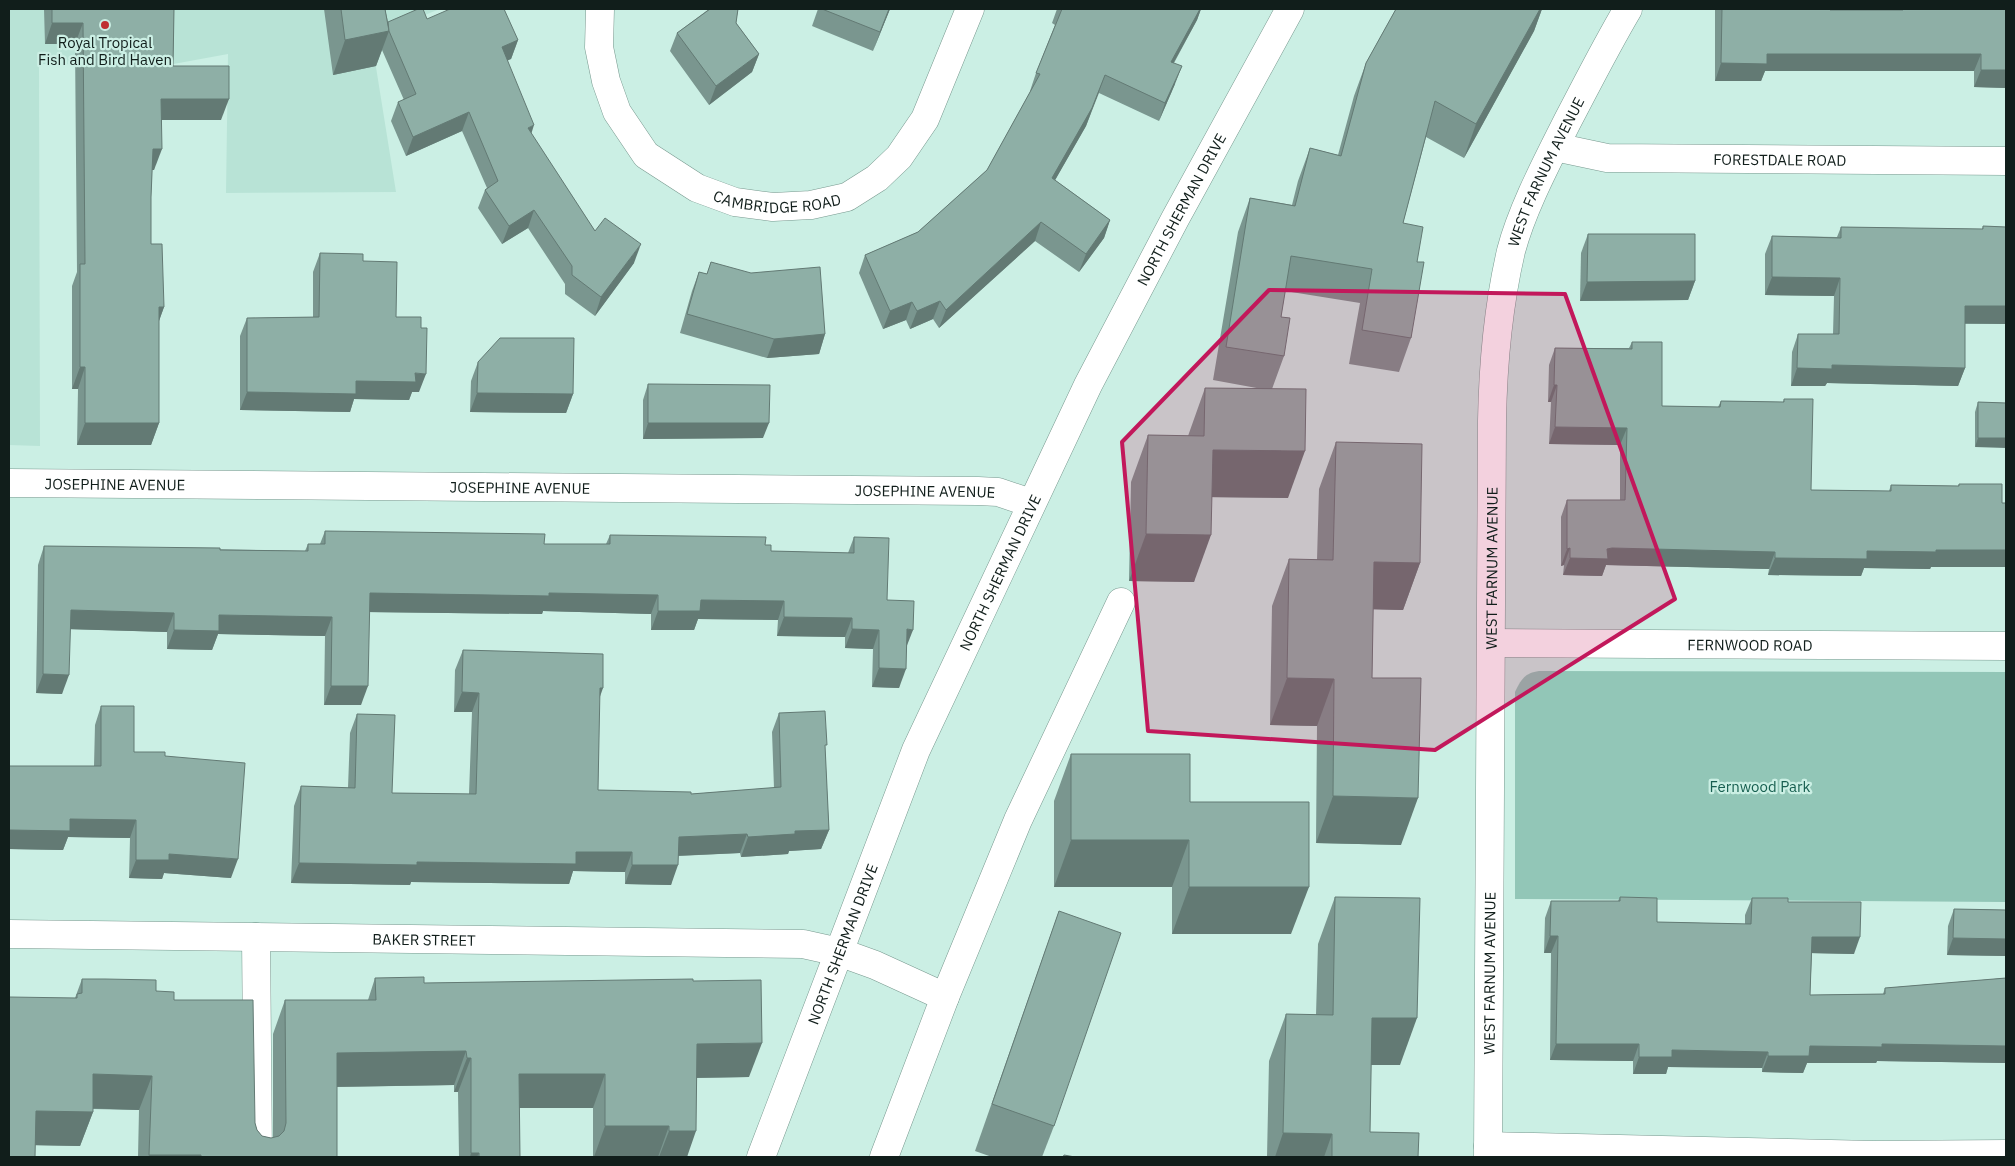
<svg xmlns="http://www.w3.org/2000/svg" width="2015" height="1166" font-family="'IBM Plex Sans',sans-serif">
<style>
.built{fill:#b8e3d6}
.green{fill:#92c6b7}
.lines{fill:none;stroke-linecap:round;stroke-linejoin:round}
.minor-casing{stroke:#78998f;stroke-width:29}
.minor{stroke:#fff;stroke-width:28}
.wall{fill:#7a968f}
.shaded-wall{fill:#637a74}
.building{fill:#8eafa6;stroke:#637a74}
.marked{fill:#c2185b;fill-opacity:0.2;stroke:#c2185b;stroke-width:4;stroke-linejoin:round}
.poi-dot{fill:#bf3031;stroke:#cbefe4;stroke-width:2}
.labels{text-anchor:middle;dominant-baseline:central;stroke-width:4.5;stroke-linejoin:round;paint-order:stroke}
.poi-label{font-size:15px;fill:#111e1b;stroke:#cbefe4}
.street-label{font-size:15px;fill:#111e1b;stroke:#cbefe4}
.park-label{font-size:15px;fill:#175f50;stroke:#cbefe4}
</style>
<rect width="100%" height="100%" fill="#cbefe4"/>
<path class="built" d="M 9,9 L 440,9 L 371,36 L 396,192 L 226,193 L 228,54 L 168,65 L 39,64 L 40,446 L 9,445 Z"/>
<path class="green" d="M 1539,671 L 2006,672 L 2006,902 L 1515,899 L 1515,692 C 1521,679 1525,673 1539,671 Z"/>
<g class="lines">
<defs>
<g id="minor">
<path id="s1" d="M 600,9 L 599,47 L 606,81 L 617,112 L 646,155 L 697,188 L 735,202 L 773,207 L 811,205 L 847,197 L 877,178 L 899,157 L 925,119 L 970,9"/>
<path id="s2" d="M 1555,147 L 1607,158 L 2006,161"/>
<path id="s3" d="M 9,483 L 978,491 L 998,492 L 1031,503"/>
<path id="s4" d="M 1492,643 L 2006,646"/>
<path id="s5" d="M 9,934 L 803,944 L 839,952 L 875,965 L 945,997 L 884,1157"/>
<path d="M 256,937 L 258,1157"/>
<path d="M 945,997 L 1018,820 L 1121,602"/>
<path d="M 1488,1146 L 1873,1155 L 2006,1154"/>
<path id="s6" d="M 761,1157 L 916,750 L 1088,385 L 1175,219 L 1290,9"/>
<path id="s7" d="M 1488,1157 L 1492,421 C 1493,364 1498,307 1511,251 C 1522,209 1547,162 1567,122 C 1587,84 1606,46 1628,9"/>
</g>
</defs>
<use href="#minor" class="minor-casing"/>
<use href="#minor" class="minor"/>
</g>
<g class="wall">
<path d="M 44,9 L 174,9 L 173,66 L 221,120 L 162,120 L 154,170 L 152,170 L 151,197 L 151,244 L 164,307 L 159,321 L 159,423 L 151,445 L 77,445 L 78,389 L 72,389 L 72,286 L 77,272 L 75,44 L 45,44 Z"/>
<path d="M 324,9 L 385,9 L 388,22 L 427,19 L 518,40 L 511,59 L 507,60 L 531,134 L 595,231 L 634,263 L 595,316 L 565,294 L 565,284 L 528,228 L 502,244 L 478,208 L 485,190 L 487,188 L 462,131 L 406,156 L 391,121 L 398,102 L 404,100 L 382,50 L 376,66 L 333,75 Z"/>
<path d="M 707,9 L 738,9 L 736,23 L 759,54 L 752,72 L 709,105 L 670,51 L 677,33 L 709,9 Z"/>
<path d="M 818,9 L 890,9 L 873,51 L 812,26 Z"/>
<path d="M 1057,9 L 1201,9 L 1197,20 L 1174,63 L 1175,84 L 1159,121 L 1099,93 L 1086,126 L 1055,180 L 1110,220 L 1104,238 L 1079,272 L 1035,241 L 939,328 L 933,319 L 910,329 L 906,320 L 883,329 L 859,273 L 865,255 L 918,232 L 987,170 L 1030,92 L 1030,91 L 1036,73 L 1055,25 L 1052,23 Z"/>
<path d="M 1396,9 L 1542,9 L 1534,31 L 1464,158 L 1426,137 L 1403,223 L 1417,262 L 1411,338 L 1399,372 L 1349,364 L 1360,303 L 1285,291 L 1281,317 L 1284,356 L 1272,389 L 1288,498 L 1212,497 L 1194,582 L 1129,581 L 1131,482 L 1148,435 L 1188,436 L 1205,388 L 1262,389 L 1213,380 L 1238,232 L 1250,198 L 1292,205 L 1298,181 L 1310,148 L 1338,155 L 1354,96 L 1366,63 Z"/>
<path d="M 1715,9 L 1830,9 L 1830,10 L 1897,10 L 1897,9 L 2006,9 L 2006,88 L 1974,87 L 1974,71 L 1765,71 L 1761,81 L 1715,81 Z"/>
<path d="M 1983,226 L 2006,227 L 2006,324 L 1965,324 L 1965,368 L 1958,386 L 1827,383 L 1825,386 L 1791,386 L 1792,352 L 1798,334 L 1833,334 L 1834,296 L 1765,295 L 1765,254 L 1772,236 L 1837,237 L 1841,227 L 1982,229 Z"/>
<path d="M 1588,234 L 1695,281 L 1688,300 L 1580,301 L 1581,253 Z"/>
<path d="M 320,253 L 363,261 L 396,317 L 419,392 L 412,392 L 409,400 L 354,399 L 350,412 L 240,410 L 240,336 L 247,318 L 313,317 L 313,272 Z"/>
<path d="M 711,262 L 825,334 L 819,354 L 767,358 L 680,333 L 692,291 L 699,272 L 707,274 Z"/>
<path d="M 1632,342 L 1662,406 L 1718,407 L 1721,401 L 1783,402 L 1784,399 L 1811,490 L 1889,491 L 1891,485 L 1958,486 L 1959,484 L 2002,484 L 1931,567 L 1930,569 L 1864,568 L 1861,576 L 1768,575 L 1769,569 L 1606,565 L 1602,576 L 1563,575 L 1564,565 L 1561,566 L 1561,517 L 1567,500 L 1620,500 L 1620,445 L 1549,444 L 1551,402 L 1548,402 L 1549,365 L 1555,348 L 1629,348 Z"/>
<path d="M 478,362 L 573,394 L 566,413 L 470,412 L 471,381 Z"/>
<path d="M 648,384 L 763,438 L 643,439 L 643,400 Z"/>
<path d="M 1978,402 L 2006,403 L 1975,447 L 1975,412 Z"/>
<path d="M 1336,442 L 1420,563 L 1403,610 L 1373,609 L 1372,678 L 1401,845 L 1316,843 L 1317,726 L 1270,725 L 1272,606 L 1289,559 L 1317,560 L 1319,489 Z"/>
<path d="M 325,531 L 544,544 L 606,544 L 610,535 L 765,545 L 771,551 L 848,553 L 854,537 L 887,600 L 907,648 L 899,688 L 872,687 L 873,649 L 845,648 L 845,637 L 777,636 L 778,620 L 698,619 L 694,630 L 651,630 L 651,614 L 543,611 L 542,614 L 369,612 L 361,705 L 324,705 L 325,636 L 218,634 L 212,650 L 167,649 L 167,632 L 70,629 L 62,694 L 36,693 L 38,565 L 44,546 L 305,551 L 308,544 L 320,544 Z"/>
<path d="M 463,650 L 599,698 L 598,790 L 691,794 L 774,788 L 772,732 L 779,713 L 825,749 L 829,830 L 821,849 L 789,851 L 788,854 L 741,857 L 740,853 L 678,856 L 671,885 L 625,884 L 625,872 L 573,871 L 569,884 L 411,882 L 410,885 L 291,883 L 294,806 L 301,786 L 348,788 L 350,733 L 357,714 L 392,793 L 469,794 L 472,712 L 454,712 L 455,670 Z"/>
<path d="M 101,706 L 134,752 L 165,756 L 231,878 L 164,873 L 162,879 L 129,878 L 130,838 L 68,837 L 63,850 L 9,849 L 94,766 L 95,725 Z"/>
<path d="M 1071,754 L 1190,802 L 1291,934 L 1172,934 L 1172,887 L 1054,887 L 1054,801 Z"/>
<path d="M 1335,897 L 1400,1065 L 1371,1065 L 1370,1132 L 1418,1157 L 1267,1157 L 1269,1061 L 1286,1014 L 1316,1015 L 1318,944 Z"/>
<path d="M 1620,897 L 1657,922 L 1745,924 L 1745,915 L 1752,898 L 1788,902 L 1854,954 L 1812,953 L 1810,995 L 1883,994 L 1885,988 L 2006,978 L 2006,1063 L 1877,1061 L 1876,1063 L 1807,1063 L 1803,1073 L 1762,1072 L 1762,1068 L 1668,1067 L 1666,1074 L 1633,1074 L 1633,1061 L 1550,1060 L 1551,953 L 1544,953 L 1545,918 L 1551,901 L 1618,901 Z"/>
<path d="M 1954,909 L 2006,910 L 2006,956 L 1947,955 L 1948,926 Z"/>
<path d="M 1059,911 L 1054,1126 L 1042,1157 L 992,1157 L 975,1151 Z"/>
<path d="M 375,978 L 424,983 L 693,981 L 749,1077 L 697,1078 L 687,1157 L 593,1157 L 593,1108 L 519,1108 L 520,1157 L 459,1157 L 458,1092 L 454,1092 L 454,1085 L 337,1087 L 337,1157 L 138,1157 L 139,1110 L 93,1109 L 93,1112 L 80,1146 L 35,1145 L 9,1157 L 75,998 L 82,979 L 156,991 L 174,1000 L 255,1123 L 257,1130 L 262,1136 L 271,1138 L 273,1138 L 273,1034 L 285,1000 L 368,1000 Z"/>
</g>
<g class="shaded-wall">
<path d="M 889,9 L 890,9 L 873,51 L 880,32 Z"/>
<path d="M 1200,9 L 1201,9 L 1197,20 L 1164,80 L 1171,62 Z"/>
<path d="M 1540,9 L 1542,9 L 1534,31 L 1464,158 L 1476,124 Z"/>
<path d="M 52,23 L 83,23 L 75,44 L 45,44 Z"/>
<path d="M 389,31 L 376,66 L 333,75 L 345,40 Z"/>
<path d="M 518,40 L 511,59 L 495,66 L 502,47 Z"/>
<path d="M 759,54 L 752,72 L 709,105 L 716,86 Z"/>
<path d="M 1767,54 L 1981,54 L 1974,71 L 1765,71 L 1761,81 L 1715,81 L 1721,63 Z"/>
<path d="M 1182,66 L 1175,84 L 1159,121 L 1165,103 Z"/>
<path d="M 1981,70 L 2006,70 L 2006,88 L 1974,87 Z"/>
<path d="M 1105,75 L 1086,126 L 1046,196 L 1052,178 Z"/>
<path d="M 161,99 L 229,99 L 221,120 L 154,120 Z"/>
<path d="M 469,112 L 462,131 L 406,156 L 413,137 Z"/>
<path d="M 534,125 L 528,144 L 528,128 Z"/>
<path d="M 153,149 L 162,149 L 154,170 L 145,170 Z"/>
<path d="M 534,210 L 528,228 L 502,244 L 509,226 Z"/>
<path d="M 1110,220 L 1104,238 L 1079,272 L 1086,254 Z"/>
<path d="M 1041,222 L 1035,241 L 939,328 L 946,310 Z"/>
<path d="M 641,244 L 634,263 L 595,316 L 601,297 Z"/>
<path d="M 1772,277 L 1840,278 L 1834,296 L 1765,295 Z"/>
<path d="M 1695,281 L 1688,300 L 1580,301 L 1587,282 Z"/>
<path d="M 940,301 L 933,319 L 910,329 L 917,311 Z"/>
<path d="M 912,302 L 906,320 L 883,329 L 890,311 Z"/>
<path d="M 1965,306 L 2006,306 L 2006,324 L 1958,323 Z"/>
<path d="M 159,307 L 164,307 L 156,329 Z"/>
<path d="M 825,334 L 819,354 L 767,358 L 774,339 Z"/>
<path d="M 1832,365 L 1965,368 L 1958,386 L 1827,383 L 1825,386 L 1791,386 L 1797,368 Z"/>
<path d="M 80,367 L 85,367 L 78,389 L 72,389 Z"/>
<path d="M 415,373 L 426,374 L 419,392 L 412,392 L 409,400 L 354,399 L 350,412 L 240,410 L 247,392 Z"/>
<path d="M 1554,385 L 1557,385 L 1551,402 L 1548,402 Z"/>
<path d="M 477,393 L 573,394 L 566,413 L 470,412 Z"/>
<path d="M 85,423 L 159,423 L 151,445 L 77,445 Z"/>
<path d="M 648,423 L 769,423 L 763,438 L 643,439 Z"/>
<path d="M 1555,427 L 1627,428 L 1620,445 L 1549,444 Z"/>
<path d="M 1978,438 L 2006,438 L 2006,448 L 1975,447 Z"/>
<path d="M 1213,450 L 1305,451 L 1288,498 L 1196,497 Z"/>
<path d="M 1146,534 L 1211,535 L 1194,582 L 1129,581 Z"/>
<path d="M 1570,548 L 1564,565 L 1561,566 L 1567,549 Z"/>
<path d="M 1612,548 L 1775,552 L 1769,569 L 1606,565 L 1602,576 L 1563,575 L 1570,558 Z"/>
<path d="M 1936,550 L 2006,550 L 2006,567 L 1931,567 L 1930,569 L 1864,568 L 1861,576 L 1768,575 L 1775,558 L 1867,551 Z"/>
<path d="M 1374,562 L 1420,563 L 1403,610 L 1357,609 Z"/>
<path d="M 370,593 L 549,593 L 658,595 L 651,614 L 543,611 L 542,614 L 363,612 Z"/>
<path d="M 701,600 L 784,601 L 778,620 L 698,619 L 694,630 L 651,630 L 658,611 Z"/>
<path d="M 71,610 L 174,613 L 167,632 L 64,629 Z"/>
<path d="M 219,615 L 332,617 L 325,636 L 218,634 L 212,650 L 167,649 L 174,630 Z"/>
<path d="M 784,617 L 852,618 L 845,637 L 777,636 Z"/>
<path d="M 852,629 L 879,630 L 873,649 L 845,648 Z"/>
<path d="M 907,629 L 913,630 L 906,648 Z"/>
<path d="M 879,668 L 906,669 L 899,688 L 872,687 Z"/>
<path d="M 43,674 L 69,675 L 62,694 L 36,693 Z"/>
<path d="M 1287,678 L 1334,679 L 1317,726 L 1270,725 Z"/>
<path d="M 331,686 L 368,686 L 361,705 L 324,705 Z"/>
<path d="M 600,688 L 603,688 L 596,708 Z"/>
<path d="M 462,692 L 479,693 L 472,712 L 454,712 Z"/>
<path d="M 1333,796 L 1418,798 L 1401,845 L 1316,843 Z"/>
<path d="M 70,819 L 136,820 L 130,838 L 68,837 L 63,850 L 9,849 L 9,830 Z"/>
<path d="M 829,830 L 821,849 L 789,851 L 788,854 L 741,857 L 748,837 L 795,831 Z"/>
<path d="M 747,834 L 740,853 L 672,856 L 679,837 Z"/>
<path d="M 1071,840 L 1189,840 L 1172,887 L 1054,887 Z"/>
<path d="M 576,852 L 632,852 L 625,872 L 573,871 L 569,884 L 411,882 L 410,885 L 291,883 L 299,863 L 417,862 Z"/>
<path d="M 169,854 L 238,859 L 231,878 L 164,873 L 162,879 L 129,878 L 136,860 Z"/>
<path d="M 632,865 L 678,865 L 671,885 L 625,884 Z"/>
<path d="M 1189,887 L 1309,887 L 1291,934 L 1172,934 Z"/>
<path d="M 1550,936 L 1558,936 L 1551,953 L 1544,953 Z"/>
<path d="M 1812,937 L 1860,937 L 1854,954 L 1806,953 Z"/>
<path d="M 1953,938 L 2006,939 L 2006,956 L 1947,955 Z"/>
<path d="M 1372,1018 L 1417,1018 L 1400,1065 L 1355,1065 Z"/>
<path d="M 762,1043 L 749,1077 L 684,1078 L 697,1044 Z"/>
<path d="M 1556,1044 L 1639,1044 L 1633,1061 L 1550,1060 Z"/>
<path d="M 1882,1044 L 2006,1046 L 2006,1063 L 1877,1061 L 1876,1063 L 1807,1063 L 1803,1073 L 1762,1072 L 1768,1056 L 1810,1046 Z"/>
<path d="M 1672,1050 L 1768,1052 L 1762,1068 L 1668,1067 L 1666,1074 L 1633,1074 L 1639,1057 Z"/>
<path d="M 466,1051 L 454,1085 L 324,1087 L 337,1053 Z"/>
<path d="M 467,1058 L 471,1058 L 458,1092 L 454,1092 Z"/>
<path d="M 93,1074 L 152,1076 L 139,1110 L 81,1108 Z"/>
<path d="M 519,1074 L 605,1074 L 593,1108 L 507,1108 Z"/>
<path d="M 36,1111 L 93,1112 L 80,1146 L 23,1145 Z"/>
<path d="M 605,1126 L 669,1126 L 658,1157 L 594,1157 Z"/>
<path d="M 669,1131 L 696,1131 L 687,1157 L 659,1157 Z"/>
<path d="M 1283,1133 L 1332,1134 L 1324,1157 L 1275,1157 Z"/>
<path d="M 471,1153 L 479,1153 L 477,1157 L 470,1157 Z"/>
<path d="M 149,1155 L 201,1155 L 200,1157 L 148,1157 Z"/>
</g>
<g class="building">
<path d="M 52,9 L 174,9 L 173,66 L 229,66 L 229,99 L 161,99 L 162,149 L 153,149 L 151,197 L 151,244 L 162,244 L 164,307 L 159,307 L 159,423 L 85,423 L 85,367 L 80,367 L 80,264 L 85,264 L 83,23 L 52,23 Z"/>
<path d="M 341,9 L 385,9 L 389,31 L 345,40 Z"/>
<path d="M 418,9 L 423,9 L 427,19 L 450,9 L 504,9 L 518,40 L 502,47 L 534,125 L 528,128 L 595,231 L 605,218 L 641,244 L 601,297 L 572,275 L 572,266 L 534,210 L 509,226 L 485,190 L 498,181 L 469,112 L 413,137 L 398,102 L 416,94 L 389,31 L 388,22 Z"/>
<path d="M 710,9 L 738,9 L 736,23 L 759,54 L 716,86 L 677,33 Z"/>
<path d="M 822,9 L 889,9 L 880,32 Z"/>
<path d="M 1062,9 L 1200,9 L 1171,62 L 1182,66 L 1165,103 L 1105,75 L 1092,108 L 1052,178 L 1110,220 L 1086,254 L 1041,222 L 946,310 L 940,301 L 917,311 L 912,302 L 890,311 L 865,255 L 918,232 L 987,170 L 1040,74 L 1036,73 Z"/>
<path d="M 1396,9 L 1540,9 L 1476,124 L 1435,101 L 1403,223 L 1423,227 L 1417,262 L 1424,262 L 1411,338 L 1362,330 L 1372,269 L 1291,256 L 1281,317 L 1290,318 L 1284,356 L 1226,347 L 1250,198 L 1295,206 L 1310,148 L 1341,156 L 1366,63 Z"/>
<path d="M 1722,9 L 1830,9 L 1830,10 L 1903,10 L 1903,9 L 2006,9 L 2006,70 L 1981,70 L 1981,54 L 1767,54 L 1767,64 L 1721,63 Z"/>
<path d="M 1983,226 L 2006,227 L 2006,306 L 1965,306 L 1965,368 L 1832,365 L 1832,369 L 1797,368 L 1798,334 L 1839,334 L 1840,278 L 1772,277 L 1772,236 L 1841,238 L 1841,227 L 1983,229 Z"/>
<path d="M 1588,234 L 1695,234 L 1695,281 L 1587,282 Z"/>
<path d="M 320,253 L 363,254 L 363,261 L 397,262 L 396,317 L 421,317 L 421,328 L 427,328 L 426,374 L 415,373 L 416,382 L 356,381 L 356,394 L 247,392 L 247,318 L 319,317 Z"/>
<path d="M 711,262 L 751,273 L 820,267 L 825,334 L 774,339 L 687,314 L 699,272 L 707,274 Z"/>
<path d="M 500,338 L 574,338 L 573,394 L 477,393 L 478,362 Z"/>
<path d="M 1632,342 L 1662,342 L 1662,406 L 1720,407 L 1721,401 L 1784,402 L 1784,399 L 1813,399 L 1811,490 L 1891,491 L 1891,485 L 1959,486 L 1959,484 L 2002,484 L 2002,503 L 2006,503 L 2006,550 L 1936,550 L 1936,552 L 1867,551 L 1867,559 L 1775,558 L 1775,552 L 1612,548 L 1607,549 L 1608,559 L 1570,558 L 1570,548 L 1567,549 L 1567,500 L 1625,500 L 1627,428 L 1555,427 L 1557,385 L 1554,385 L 1555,348 L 1632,349 Z"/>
<path d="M 648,384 L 770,385 L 769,423 L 648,423 Z"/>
<path d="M 1205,388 L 1306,389 L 1305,451 L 1213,450 L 1211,535 L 1146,534 L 1148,435 L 1204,436 Z"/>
<path d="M 1978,402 L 2006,403 L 2006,438 L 1978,438 Z"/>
<path d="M 1336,442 L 1422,444 L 1420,563 L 1374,562 L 1372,678 L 1421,678 L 1418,798 L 1333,796 L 1334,679 L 1287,678 L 1289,559 L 1333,560 Z"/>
<path d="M 325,531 L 545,534 L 544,544 L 610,544 L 610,535 L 766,537 L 765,545 L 771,545 L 771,551 L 854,553 L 854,537 L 889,538 L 887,600 L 914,601 L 913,630 L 907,629 L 906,669 L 879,668 L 879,630 L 852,629 L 852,618 L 784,617 L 784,601 L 701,600 L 700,611 L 658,611 L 658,595 L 549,593 L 549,596 L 370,593 L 368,686 L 331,686 L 332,617 L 219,615 L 219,631 L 174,630 L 174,613 L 71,610 L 69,675 L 43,674 L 44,546 L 220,548 L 220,550 L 308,551 L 308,544 L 325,544 Z"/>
<path d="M 463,650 L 603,654 L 603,688 L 600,688 L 598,790 L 691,792 L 691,794 L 781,787 L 779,713 L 825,711 L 827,745 L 825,745 L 829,830 L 795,831 L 795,834 L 748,837 L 747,834 L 679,837 L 678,865 L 632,865 L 632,852 L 576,852 L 576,864 L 417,862 L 417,865 L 299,863 L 301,786 L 355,788 L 357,714 L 395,715 L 392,793 L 476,794 L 479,693 L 462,692 Z"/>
<path d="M 101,706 L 134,706 L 134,752 L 165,752 L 165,756 L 245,763 L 238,859 L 169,854 L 169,860 L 136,860 L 136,820 L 70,819 L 70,831 L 9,830 L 9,766 L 101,766 Z"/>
<path d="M 1071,754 L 1190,754 L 1190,802 L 1309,802 L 1309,887 L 1189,887 L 1189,840 L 1071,840 Z"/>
<path d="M 1335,897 L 1420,898 L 1417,1018 L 1372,1018 L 1370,1132 L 1419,1133 L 1418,1157 L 1332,1157 L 1332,1134 L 1283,1133 L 1286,1014 L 1333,1015 Z"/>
<path d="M 1620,897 L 1657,898 L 1657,922 L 1751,924 L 1752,898 L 1788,898 L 1788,902 L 1861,902 L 1860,937 L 1812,937 L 1810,995 L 1885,994 L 1885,988 L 2006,978 L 2006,1046 L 1882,1044 L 1882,1047 L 1810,1046 L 1809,1056 L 1768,1056 L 1768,1052 L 1672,1050 L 1672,1057 L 1639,1057 L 1639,1044 L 1556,1044 L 1558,936 L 1550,936 L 1551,901 L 1620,901 Z"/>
<path d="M 1954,909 L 2006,910 L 2006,939 L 1953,938 Z"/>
<path d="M 1059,911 L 1121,933 L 1054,1126 L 992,1104 Z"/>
<path d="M 424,977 L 424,983 L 693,979 L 693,981 L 761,980 L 762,1043 L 697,1044 L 696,1131 L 669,1131 L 669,1126 L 605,1126 L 605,1074 L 519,1074 L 520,1157 L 479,1157 L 479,1153 L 471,1153 L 471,1058 L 467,1058 L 466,1051 L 337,1053 L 337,1157 L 201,1157 L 201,1155 L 149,1155 L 152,1076 L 93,1074 L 93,1112 L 36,1111 L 35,1157 L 9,1157 L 9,997 L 77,998 L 77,994 L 82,993 L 82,979 L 105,979 L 156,980 L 156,991 L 174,992 L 174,1000 L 253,1000 L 255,1123 L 257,1130 L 262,1136 L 271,1138 L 279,1136 L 284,1131 L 286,1123 L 285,1000 L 376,1000 L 375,978 Z"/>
<path d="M 1064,1155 L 1075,1157 L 1063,1157 Z"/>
</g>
<path class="marked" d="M 1269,290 L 1565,294 L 1675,599 L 1435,750 L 1148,731 L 1122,442 Z"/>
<circle class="poi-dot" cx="105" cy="25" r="5"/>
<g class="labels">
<g class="poi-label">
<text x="105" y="42">Royal Tropical<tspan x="105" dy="17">Fish and Bird Haven</tspan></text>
</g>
<g class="street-label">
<text stroke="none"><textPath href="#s2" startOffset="226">FORESTDALE ROAD</textPath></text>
<text stroke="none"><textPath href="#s7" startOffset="994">WEST FARNUM AVENUE</textPath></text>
<text stroke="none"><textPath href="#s1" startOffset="301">CAMBRIDGE ROAD</textPath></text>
<text stroke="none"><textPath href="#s6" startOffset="1038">NORTH SHERMAN DRIVE</textPath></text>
<text stroke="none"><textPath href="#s3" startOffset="106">JOSEPHINE AVENUE</textPath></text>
<text stroke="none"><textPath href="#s3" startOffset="511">JOSEPHINE AVENUE</textPath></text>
<text stroke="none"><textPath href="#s3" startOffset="916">JOSEPHINE AVENUE</textPath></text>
<text stroke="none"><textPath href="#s7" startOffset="589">WEST FARNUM AVENUE</textPath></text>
<text stroke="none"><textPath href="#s6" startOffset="632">NORTH SHERMAN DRIVE</textPath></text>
<text stroke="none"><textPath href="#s4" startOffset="258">FERNWOOD ROAD</textPath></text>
<text stroke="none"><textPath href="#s5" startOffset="415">BAKER STREET</textPath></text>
<text stroke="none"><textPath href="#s6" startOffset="228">NORTH SHERMAN DRIVE</textPath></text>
<text stroke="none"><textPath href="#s7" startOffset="184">WEST FARNUM AVENUE</textPath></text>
</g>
<g class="park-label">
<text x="1760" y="786">Fernwood Park</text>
</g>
</g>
<rect width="2015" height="1166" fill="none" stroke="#111e1b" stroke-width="20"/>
</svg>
